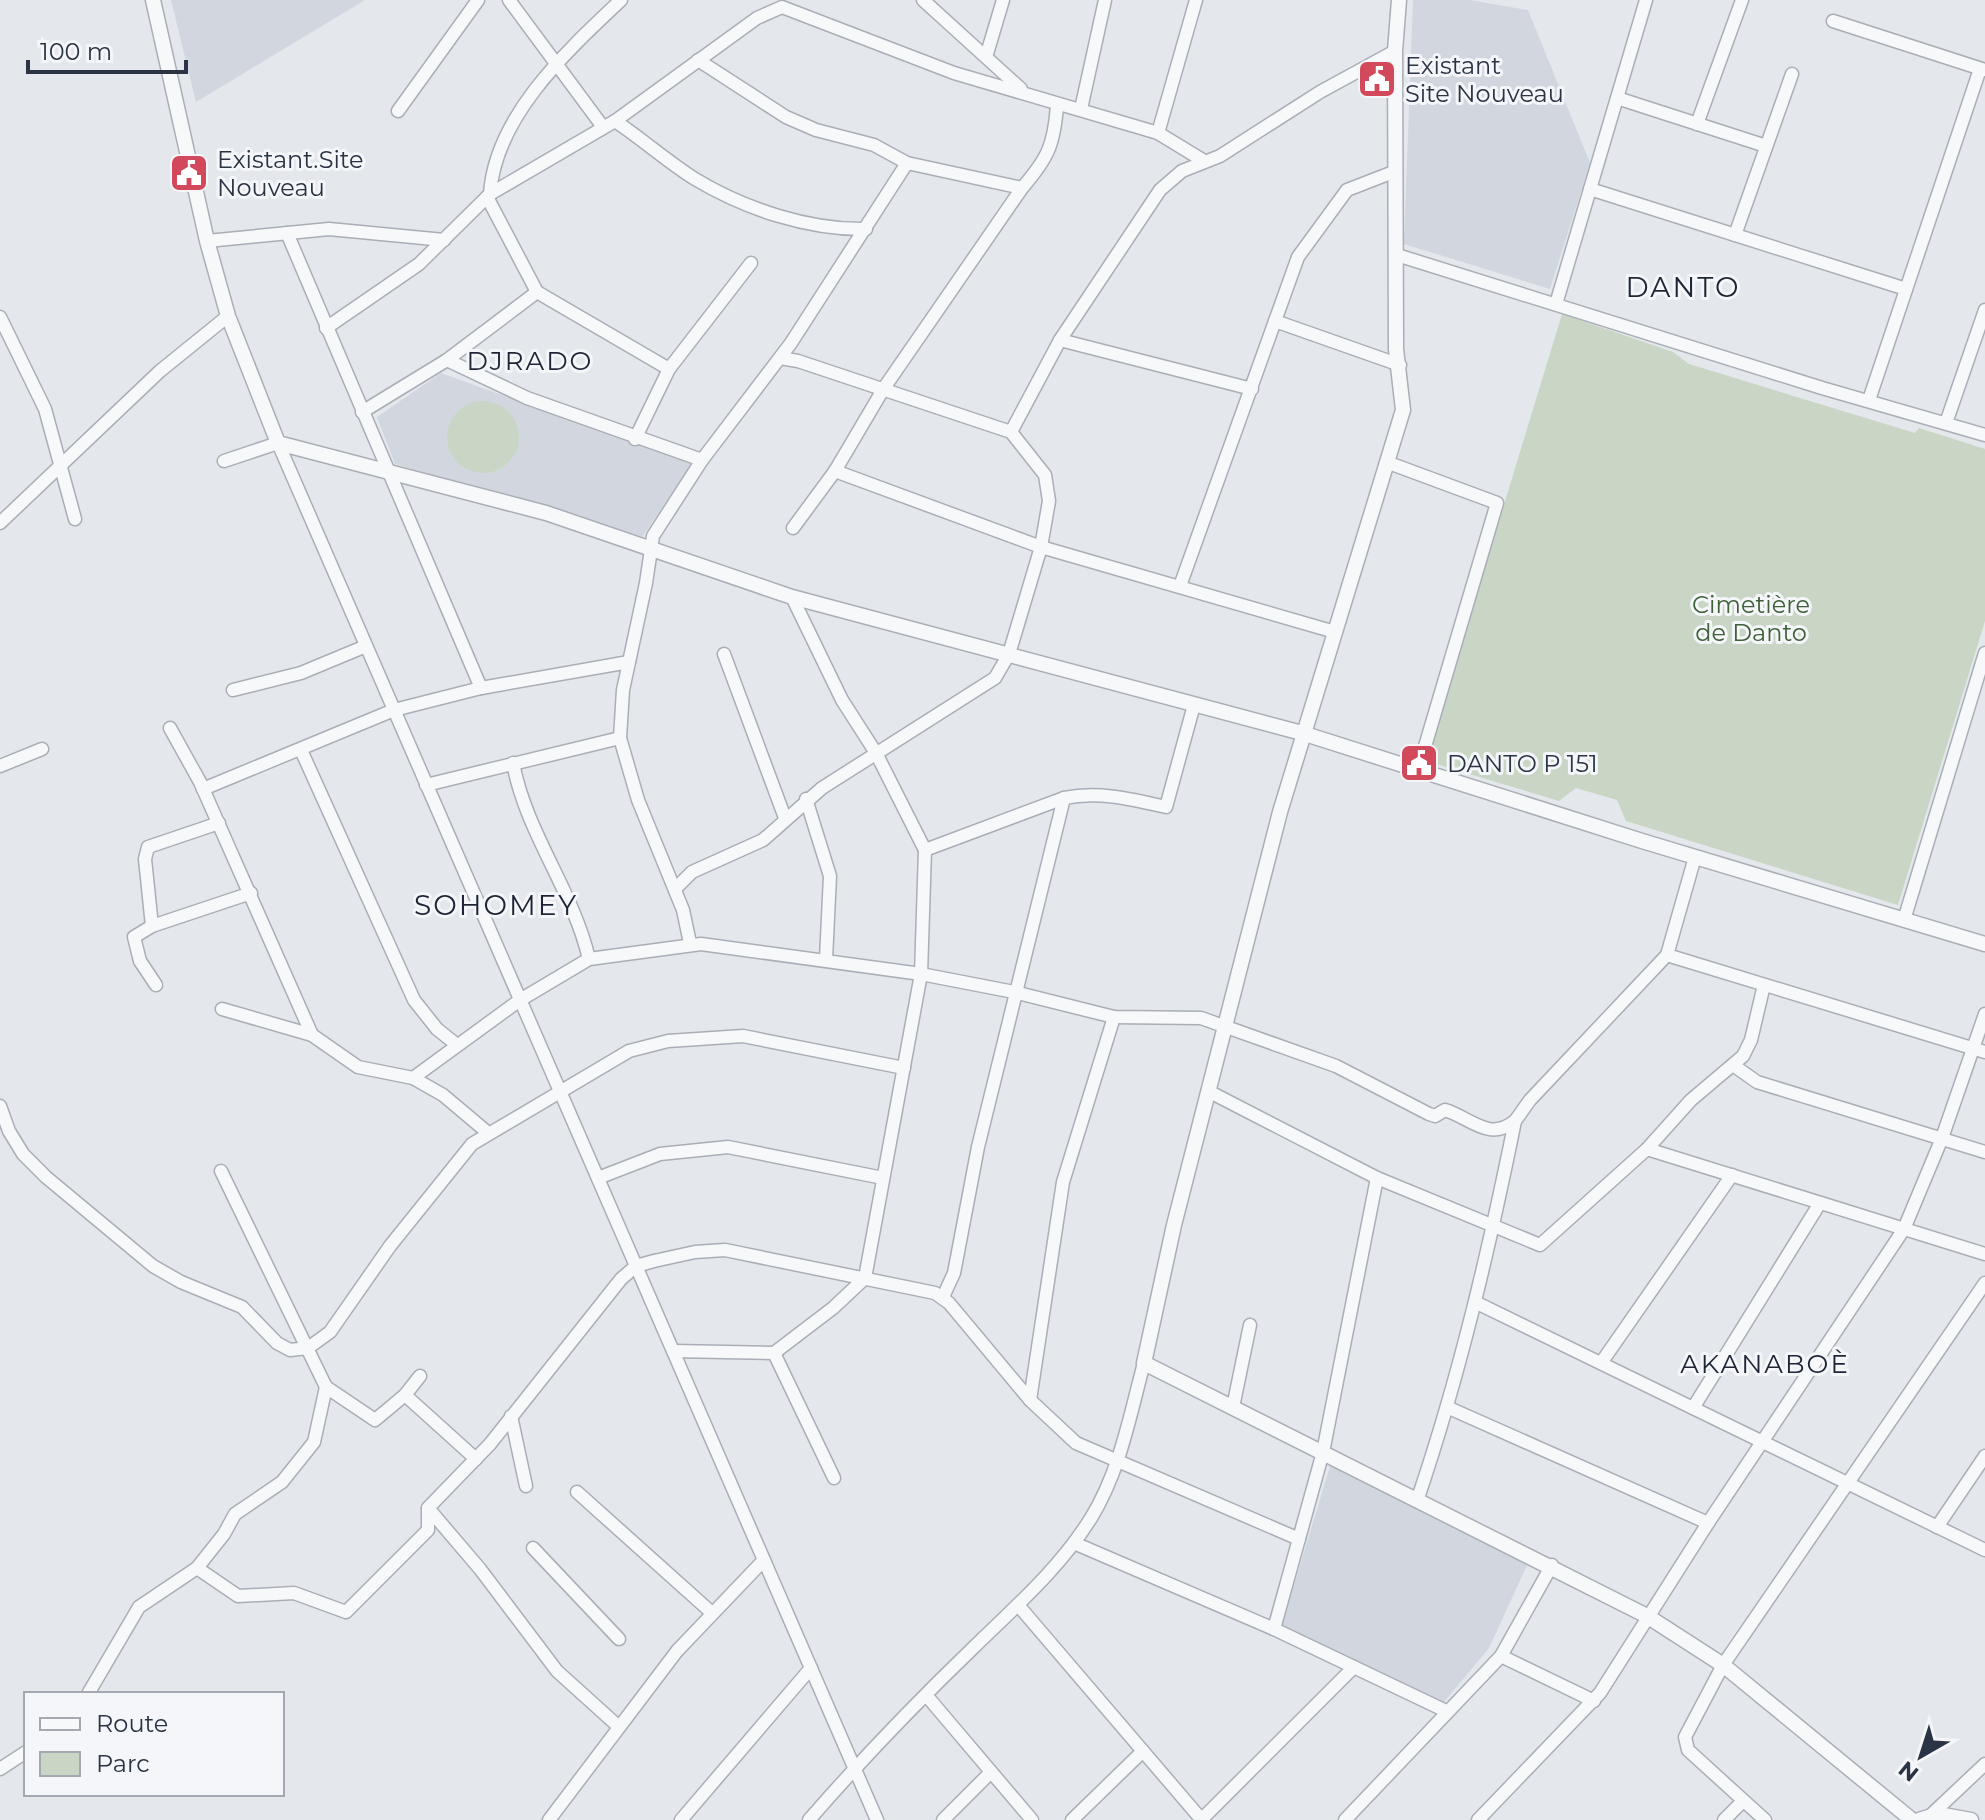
<svg xmlns="http://www.w3.org/2000/svg" width="1985" height="1820" font-family="Montserrat,sans-serif">
<style>
.built{fill:#d2d6de}
.green{fill:#c9d6c5}
.lines{fill:none;stroke-linecap:round;stroke-linejoin:round}
.minor-casing{stroke:#a9aeb7;stroke-width:15}
.tertiary-casing{stroke:#a9aeb7;stroke-width:17}
.minor{stroke:#f7f8fa;stroke-width:12}
.tertiary{stroke:#f7f8fa;stroke-width:14}
.labels{text-anchor:middle;dominant-baseline:central;stroke-width:6;stroke-linejoin:round;paint-order:stroke}
.poi-label{font-size:24px;fill:#2b3445;stroke:#f4f6f9;text-anchor:start}
.park-label{font-size:24px;fill:#3f6138;stroke:#f4f6f9}
.neighbourhood-label{font-size:26px;letter-spacing:2px;fill:#1d2536;stroke:#f4f6f9}
.quarter-label{font-size:28px;letter-spacing:2px;fill:#1d2536;stroke:#f4f6f9}
</style>
<rect width="100%" height="100%" fill="#e4e7ec"/>
<g class="built">
<path d="M 171,0 L 365,0 L 196,102 Z"/>
<path d="M 1413,0 L 1469,0 L 1528,10 L 1590,163 L 1550,289 L 1404,244 Z"/>
<path d="M 441,373 L 692,464 L 642,537 L 395,464 L 377,417 Z"/>
<path d="M 1331,1463 L 1529,1561 L 1489,1648 L 1444,1702 L 1282,1625 Z"/>
</g>
<g class="green">
<path d="M 1562,314 L 1673,352 L 1689,364 L 1915,433 L 1919,428 L 1985,449 L 1985,621 L 1898,905 L 1626,821 L 1617,800 L 1576,788 L 1559,801 L 1426,761 Z"/>
<circle cx="483" cy="437" r="36"/>
</g>
<g class="lines">
<defs>
<g id="minor">
<path d="M 509,0 L 603,127"/>
<path d="M 923,0 L 1021,89"/>
<path d="M 1833,21 L 1985,70"/>
<path d="M 986,57 L 1003,0"/>
<path d="M 698,60 L 786,117 L 816,130 L 874,145 L 907,163 L 1022,188"/>
<path d="M 1617,98 L 1766,146"/>
<path d="M 1081,109 L 1105,0"/>
<path d="M 398,111 L 478,0"/>
<path d="M 615,121 C 642,139 668,162 695,179 C 745,209 808,230 866,229"/>
<path d="M 1697,124 L 1742,0"/>
<path d="M 1158,133 L 1196,0"/>
<path d="M 1590,189 L 1906,289"/>
<path d="M 490,194 C 495,116 568,50 621,0"/>
<path d="M 487,197 L 537,292 L 669,369"/>
<path d="M 287,233 L 481,688"/>
<path d="M 1735,235 L 1792,74"/>
<path d="M 207,241 L 329,229 L 444,240"/>
<path d="M 1397,255 L 1822,388 L 1985,435"/>
<path d="M 1556,304 L 1646,0"/>
<path d="M 0,317 L 45,409 L 75,519"/>
<path d="M 1275,321 L 1298,257 L 1347,190 L 1396,171"/>
<path d="M 326,328 L 419,264 L 490,194 L 615,121 L 757,18 L 782,7 L 954,73 L 1158,133 L 1204,161"/>
<path d="M 1060,340 L 1252,389"/>
<path d="M 447,360 L 527,398 L 702,460"/>
<path d="M 1869,400 L 1980,69"/>
<path d="M 362,412 L 447,360 L 537,292"/>
<path d="M 1946,423 L 1985,310"/>
<path d="M 1011,432 L 1060,340 L 1160,190 L 1182,171 L 1220,156 L 1320,92 L 1395,51"/>
<path d="M 635,439 L 669,369 L 751,263"/>
<path d="M 224,461 L 278,443 L 877,1820"/>
<path d="M 1389,463 L 1497,503 L 1418,770"/>
<path d="M 835,471 L 1041,547 L 1335,632"/>
<path d="M 0,523 L 160,371 L 228,316"/>
<path d="M 793,528 L 835,471 L 884,388 L 1022,188 C 1048,158 1054,145 1057,106"/>
<path d="M 1180,586 L 1275,321 L 1400,365"/>
<path d="M 724,654 L 785,818"/>
<path d="M 233,690 L 301,673 L 366,646"/>
<path d="M 170,728 L 200,782 L 312,1035"/>
<path d="M 301,750 L 414,1000 L 437,1029 L 457,1045"/>
<path d="M 513,763 C 526,833 573,890 589,959"/>
<path d="M 0,766 L 42,749"/>
<path d="M 426,785 L 620,738"/>
<path d="M 203,789 L 394,710 L 481,688 L 629,662"/>
<path d="M 806,799 L 830,876 L 826,959"/>
<path d="M 925,850 L 1064,798 C 1099,791 1131,799 1166,807 L 1194,705"/>
<path d="M 675,889 L 692,872 L 763,840 L 822,788 L 995,678 L 1009,654 L 1041,547 L 1049,501 L 1045,475 L 1011,432 L 798,361 L 780,358"/>
<path d="M 1904,920 L 1985,653"/>
<path d="M 152,926 L 251,893"/>
<path d="M 690,943 L 683,910 L 638,800 L 620,738 L 623,690 L 646,583 L 653,536 L 702,460 L 791,343 L 907,163"/>
<path d="M 1667,955 L 1985,1052"/>
<path d="M 156,985 L 140,961 L 134,937 L 152,926 L 145,859 L 148,847 L 219,823"/>
<path d="M 222,1009 L 312,1035 L 358,1067 L 413,1078 L 443,1095 L 487,1132"/>
<path d="M 1733,1065 L 1757,1082 L 1985,1152"/>
<path d="M 413,1078 L 520,1000 L 589,959 L 701,944 L 921,974 L 1014,992 L 1114,1017 L 1201,1018 L 1336,1066 L 1429,1114 L 1435,1116 L 1445,1110 C 1471,1118 1489,1142 1515,1121"/>
<path d="M 1208,1091 L 1377,1178 L 1540,1245 L 1647,1149 L 1691,1100 L 1743,1056 L 1751,1040 L 1764,985"/>
<path d="M 0,1106 L 9,1131 L 23,1154 L 46,1177 L 153,1266 L 181,1282 L 242,1307 L 277,1343 L 290,1350 L 308,1348 L 330,1332 L 390,1246 L 472,1144 L 629,1051 L 668,1041 L 743,1036 L 904,1068"/>
<path d="M 1647,1149 L 1985,1254"/>
<path d="M 221,1171 L 326,1387"/>
<path d="M 598,1178 L 660,1154 L 728,1147 L 883,1178"/>
<path d="M 943,1297 L 954,1273 L 978,1147 L 1064,798"/>
<path d="M 1477,1303 L 1985,1550"/>
<path d="M 673,1351 L 774,1353 L 833,1308 L 865,1278 L 921,974 L 925,850 L 876,753 L 842,700 L 792,597"/>
<path d="M 774,1353 L 834,1478"/>
<path d="M 1601,1363 L 1732,1175"/>
<path d="M 405,1395 L 476,1459"/>
<path d="M 1030,1400 L 1063,1182 L 1114,1017"/>
<path d="M 1233,1407 L 1250,1325"/>
<path d="M 1449,1408 L 1708,1523"/>
<path d="M 1693,1408 L 1820,1203"/>
<path d="M 511,1416 L 526,1486"/>
<path d="M 577,1492 L 712,1613"/>
<path d="M 1418,1498 C 1460,1374 1489,1249 1515,1121 L 1530,1100 L 1667,955 L 1695,857"/>
<path d="M 1937,1527 L 1985,1456"/>
<path d="M 1074,1543 L 1274,1629 L 1446,1711"/>
<path d="M 533,1548 L 619,1639"/>
<path d="M 197,1568 L 224,1534 L 235,1514 L 282,1482 L 314,1442 L 326,1387 L 375,1420 L 405,1395 L 420,1376"/>
<path d="M 1018,1605 L 1201,1819"/>
<path d="M 1274,1629 L 1323,1452 L 1377,1178"/>
<path d="M 1501,1656 L 1594,1701"/>
<path d="M 88,1694 L 139,1607 L 197,1568 L 238,1596 L 294,1593 L 346,1612 L 428,1530 L 428,1508"/>
<path d="M 926,1695 L 1032,1820"/>
<path d="M 619,1727 L 557,1671 L 480,1569 L 428,1508 L 490,1444 L 621,1279 L 636,1266 L 654,1261 L 695,1252 L 725,1250 L 935,1293 L 949,1303 L 1030,1400 L 1076,1443 L 1299,1539"/>
<path d="M 0,1769 L 26,1752"/>
<path d="M 1932,1814 L 1985,1764"/>
<path d="M 549,1820 L 677,1651 L 764,1560"/>
<path d="M 681,1820 L 811,1668"/>
<path d="M 809,1820 C 861,1760 916,1703 973,1648 C 1015,1607 1060,1568 1091,1518 C 1120,1471 1130,1415 1144,1363"/>
<path d="M 943,1820 L 991,1772"/>
<path d="M 1072,1820 L 1143,1751"/>
<path d="M 1201,1820 L 1354,1667"/>
<path d="M 1345,1820 L 1501,1656 L 1552,1565"/>
<path d="M 1478,1820 L 1600,1693 L 1708,1523 L 1904,1229 L 1942,1138 L 1985,1014"/>
<path d="M 1724,1820 L 1743,1801"/>
<path d="M 1765,1820 L 1688,1750 L 1685,1737 L 1723,1665 L 1985,1283"/>
</g>
<g id="tertiary">
<path d="M 153,0 L 207,241 L 228,316 L 278,443 L 546,513 L 792,597 L 1302,733 L 1642,841 L 1985,944"/>
<path d="M 1399,0 L 1395,51 L 1396,349 L 1403,410 L 1280,812 L 1174,1225 L 1144,1363 L 1647,1616 L 1723,1665 L 1912,1820"/>
<path d="M 1919,1820 L 1938,1814 L 1971,1820"/>
</g>
</defs>
<use href="#minor" class="minor-casing"/>
<use href="#tertiary" class="tertiary-casing"/>
<use href="#minor" class="minor"/>
<use href="#tertiary" class="tertiary"/>
</g>
<defs>
<symbol id="civic-square" viewBox="-11 -11 22 22"><rect x="-9" y="-9" width="18" height="18" rx="4" fill="#d1495b" stroke="#f4f6f9"/><path d="M-.6-6.5H3V-4.5H.6V-3L4-1V1h2V6H-6V1h2V-1L-.6-3ZM-1.2 2.5V6h2.4V2.5Z" fill="#fff"/></symbol>
</defs>
<g fill-rule="evenodd">
<use href="#civic-square" x="1355" y="57" width="44" height="44"/>
<use href="#civic-square" x="167" y="151" width="44" height="44"/>
<use href="#civic-square" x="1397" y="741" width="44" height="44"/>
</g>
<g class="labels">
<g class="poi-label">
<text x="1405" y="65">Existant<tspan x="1405" dy="28">Site Nouveau</tspan></text>
<text x="217" y="159">Existant.Site<tspan x="217" dy="28">Nouveau</tspan></text>
<text x="1447" y="763">DANTO P 151</text>
</g>
<g class="park-label">
<text x="1751" y="604">Cimetière<tspan x="1751" dy="28">de Danto</tspan></text>
</g>
<g class="neighbourhood-label">
<text x="530" y="361">DJRADO</text>
<text x="1765" y="1364">AKANABOÈ</text>
</g>
<g class="quarter-label">
<text x="1683" y="287">DANTO</text>
<text x="496" y="905">SOHOMEY</text>
</g>
</g>
<rect x="24" y="1692" width="260" height="104" fill="#f4f6f9" stroke="#a4a8b1" stroke-width="2"/>
<rect x="40" y="1718" width="40" height="12" fill="#f7f8fa" stroke="#a4a8b1" stroke-width="2"/>
<text x="96" y="1732" font-size="24" fill="#2b3445">Route</text>
<rect x="40" y="1752" width="40" height="24" fill="#c9d6c5" stroke="#a4a8b1" stroke-width="2"/>
<text x="96" y="1772" font-size="24" fill="#2b3445">Parc</text>
<g transform="translate(1921 1756) rotate(219)" stroke="#f4f6f9" stroke-width="6" paint-order="stroke">
<path d="M0-6L14 30L0 20L-14 30Z" fill="#2b3445"/>
<text y="-12" font-size="22" font-weight="bold" text-anchor="middle" fill="#2b3445">N</text>
</g>
<path d="M28 60v12h158v-12" fill="none" stroke="#2b3445" stroke-width="4"/>
<text x="40" y="60" font-size="24" fill="#2b3445" stroke="#f4f6f9" stroke-width="6" paint-order="stroke">100 m</text>
</svg>
